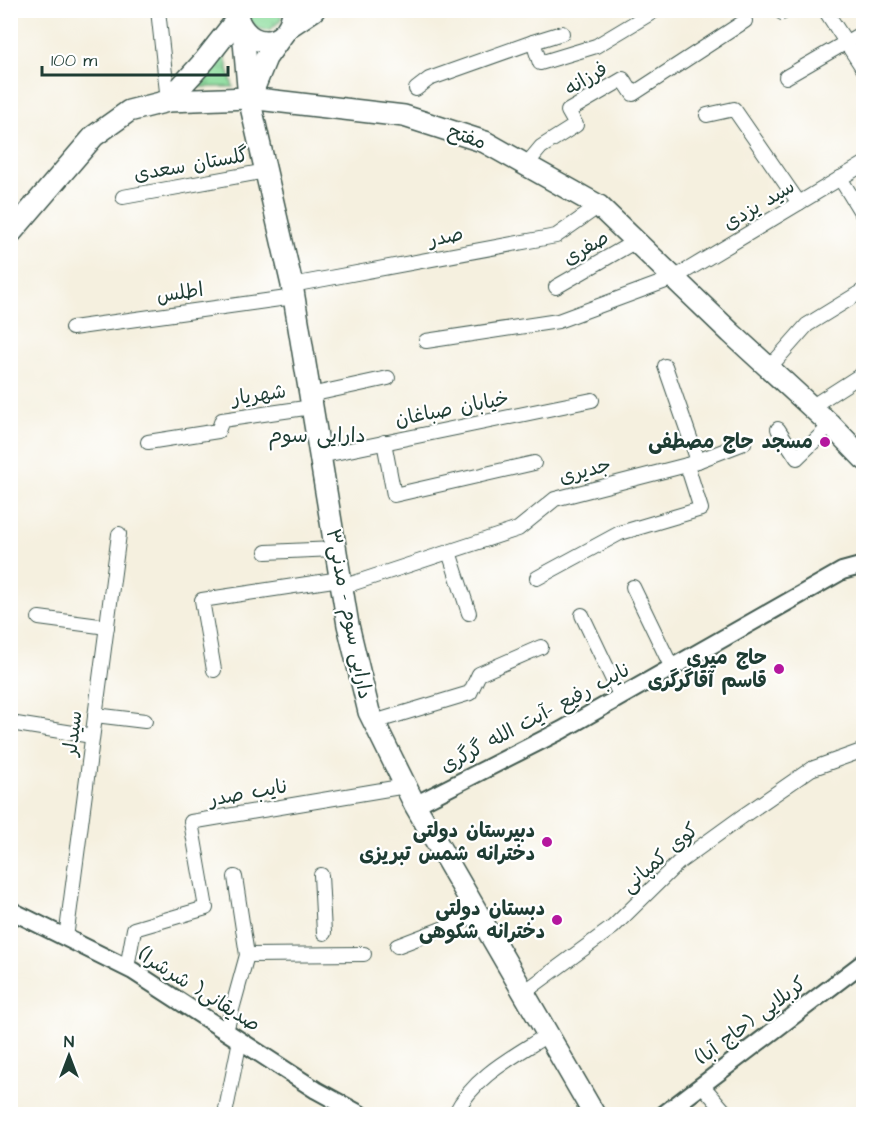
<svg xmlns="http://www.w3.org/2000/svg" width="874" height="1125" font-family="'Architects Daughter','Playpen Sans Arabic',sans-serif">
<style>
.grass{fill:url(#grass-tufts);stroke:#568d68;stroke-width:1.5}
.lines{fill:none;stroke-linecap:round;stroke-linejoin:round}
.minor-casing{stroke:#3f584e;stroke-width:16}
.tertiary-casing{stroke:#3f584e;stroke-width:20}
.primary-casing{stroke:#3f584e;stroke-width:24}
.minor{stroke:#fff;stroke-width:14}
.tertiary{stroke:#fff;stroke-width:16}
.primary{stroke:#fff;stroke-width:21}
.poi-dot{fill:#b5179e;stroke:#fff;stroke-width:2}
.labels{text-anchor:middle;dominant-baseline:central;stroke-width:4.5;stroke-linejoin:round;paint-order:stroke}
.street-label{font-size:20px;fill:#1f3d34;stroke:#fff}
.poi-label{font-size:20px;font-weight:bold;fill:#1f3d34;stroke:#fff;text-anchor:end}
.neighbourhood-label{font-size:21px;fill:#1f3d34;stroke:#fff}
</style>
<defs>
<pattern id="grass-tufts" width="24" height="20" patternUnits="userSpaceOnUse" patternTransform="scale(1.5)"><rect width="24" height="20" fill="#8cdd9d"/><path d="M3 7l-1-3M5 7V3M7 7l1-3M15 17l-1-3M17 17v-4M19 17l1-3" fill="none" stroke="#72b481"/></pattern>
</defs>
<rect width="100%" height="100%" fill="#fff"/>
<filter id="ink" filterUnits="userSpaceOnUse"><feTurbulence type="fractalNoise" baseFrequency=".0167" numOctaves="2"/><feDisplacementMap in="SourceGraphic" scale="12" xChannelSelector="R" yChannelSelector="G"/><feConvolveMatrix kernelMatrix="1 2 1 2 8 2 1 2 1" color-interpolation-filters="sRGB"/></filter>
<filter id="wash" filterUnits="userSpaceOnUse"><feTurbulence type="fractalNoise" baseFrequency=".008" numOctaves="4" result="noise"/><feDisplacementMap in="SourceGraphic" scale="24" xChannelSelector="R" yChannelSelector="G"/><feGaussianBlur stdDeviation="1.35" result="paint"/><feColorMatrix in="noise" values="0 0 0 0 0 0 0 0 0 0 0 0 0 0 0 0 0 1.4 0 .05"/><feComposite in="paint" operator="in"/></filter>
<g filter="url(#wash)">
<rect width="100%" height="100%" fill="#f5f0df"/>
<g class="grass">
<path d="M 281,10 L 281,20 L 271,29 C 258,32 248,24 248,11 Z"/>
<path d="M 224,54 L 233,87 L 199,87 Z"/>
</g>
</g>
<g filter="url(#ink)">
<g class="lines">
<defs>
<g id="minor">
<path d="M 158,10 L 168,101"/>
<path d="M 825,10 L 864,70"/>
<path d="M 782,13 L 787,10"/>
<path d="M 533,42 L 562,33"/>
<path d="M 786,77 L 864,32"/>
<path d="M 416,89 L 429,79 L 533,42 L 540,63 L 596,46 L 656,10"/>
<path d="M 707,115 L 734,109 L 799,203"/>
<path d="M 526,165 L 541,147 L 576,125 L 568,111 L 623,79 L 633,94 L 745,21"/>
<path d="M 840,178 L 864,217"/>
<path d="M 123,197 L 266,171"/>
<path d="M 292,285 L 556,236 L 599,206"/>
<path d="M 556,287 L 636,241"/>
<path d="M 72,328 L 294,297"/>
<path d="M 426,341 L 558,321 L 674,278 L 864,164"/>
<path d="M 665,366 L 698,461"/>
<path d="M 769,368 L 807,325 L 864,290"/>
<path d="M 310,395 L 388,378"/>
<path d="M 811,407 L 864,373"/>
<path d="M 778,429 L 797,458 L 831,425"/>
<path d="M 148,442 L 218,431 L 222,420 L 312,407"/>
<path d="M 384,442 L 394,495 L 534,463"/>
<path d="M 320,456 L 592,400"/>
<path d="M 266,552 L 335,549"/>
<path d="M 449,552 L 469,613"/>
<path d="M 537,578 L 620,533 L 701,509 L 687,465"/>
<path d="M 342,587 L 518,529 L 555,499 L 687,465 L 744,443"/>
<path d="M 633,587 L 672,668"/>
<path d="M 582,615 L 621,697"/>
<path d="M 39,618 L 107,627"/>
<path d="M 214,670 L 202,600 L 340,579"/>
<path d="M 95,715 L 145,721"/>
<path d="M 374,722 L 470,693 L 479,674 L 541,647"/>
<path d="M 10,723 L 92,736"/>
<path d="M 321,875 L 324,933"/>
<path d="M 66,938 L 119,534"/>
<path d="M 397,946 L 478,915"/>
<path d="M 247,955 L 364,954"/>
<path d="M 127,968 L 134,929 L 206,908 L 191,822 L 406,786"/>
<path d="M 523,993 L 613,927 L 678,863 L 743,816 L 811,769 L 864,750"/>
<path d="M 226,1031 L 247,955 L 235,877"/>
<path d="M 702,1085 L 727,1114"/>
<path d="M 225,1114 L 240,1040"/>
<path d="M 455,1114 C 474,1076 513,1057 547,1035"/>
</g>
<g id="tertiary">
<path d="M 415,805 L 562,730 L 842,571 L 864,565"/>
<path d="M 10,910 L 133,971 L 316,1090 L 360,1114"/>
<path d="M 664,1114 L 864,962"/>
</g>
<g id="primary">
<path d="M 239,22 C 254,53 291,44 293,10"/>
<path d="M 290,26 L 314,10"/>
<path d="M 243,30 L 249,98 L 292,285 L 348,625 L 369,712 L 415,805 L 594,1114"/>
<path d="M 251,95 L 266,58 L 283,34"/>
<path d="M 168,101 L 205,60 L 238,18"/>
<path d="M 10,234 L 94,136 L 129,111 L 168,101 L 249,98 L 404,116 L 485,142 L 599,206 L 731,333 L 831,425 L 864,459"/>
</g>
</defs>
<use href="#minor" class="minor-casing"/>
<use href="#tertiary" class="tertiary-casing"/>
<use href="#primary" class="primary-casing"/>
<use href="#minor" class="minor"/>
<use href="#tertiary" class="tertiary"/>
<use href="#primary" class="primary"/>
</g>
</g>
<g class="poi-dot">
<circle cx="825" cy="442" r="6"/>
<circle cx="779" cy="669" r="6"/>
<circle cx="547" cy="842" r="6"/>
<circle cx="557" cy="920" r="6"/>
</g>
<g class="labels">
<g class="street-label">
<text transform="translate(586 79) rotate(-31)">فرزانه</text>
<text transform="translate(467 137) rotate(20)">مفتح</text>
<text transform="translate(191 165) rotate(-10)">گلستان سعدی</text>
<text transform="translate(759 205) rotate(-31)">سید یزدی</text>
<text transform="translate(446 237) rotate(-11)">صدر</text>
<text transform="translate(586 248) rotate(-30)">صفری</text>
<text transform="translate(180 293) rotate(-8)">اطلس</text>
<text transform="translate(259 395) rotate(-8)">شهریار</text>
<text transform="translate(452 409) rotate(-11)">خیابان صباغان</text>
<text transform="translate(585 471) rotate(-15)">جدیری</text>
<text transform="translate(349 614) rotate(79)">دارایی سوم - مدنی۳</text>
<text transform="translate(535 718) rotate(-28)">نایب رفیع -آیت الله گرگری</text>
<text transform="translate(73 733) rotate(-83)">سیدلر</text>
<text transform="translate(248 793) rotate(-10)">نایب صدر</text>
<text transform="translate(660 858) rotate(-41)">کوی کمپانی</text>
<text transform="translate(199 990) rotate(32)">(شرشرا )صدیقانی</text>
<text transform="translate(751 1021) rotate(-37)">کربلایی (حاج آبا)</text>
</g>
<g class="poi-label">
<text x="813" y="442">مسجد حاج مصطفی</text>
<text x="767" y="658">حاج میری<tspan x="767" dy="23">قاسم آقاگرگری</tspan></text>
<text x="535" y="831">دبیرستان دولتی<tspan x="535" dy="23">دخترانه شمس تبریزی</tspan></text>
<text x="545" y="909">دبستان دولتی<tspan x="545" dy="23">دخترانه شکوهی</tspan></text>
</g>
<g class="neighbourhood-label">
<text x="317" y="435">دارایی سوم</text>
</g>
</g>
<rect width="874" height="1125" fill="none" stroke="#fff" stroke-width="36"/>
<g transform="translate(69 1056)" stroke="#ffffff" stroke-width="4.5" paint-order="stroke">
<path d="M0-4.5L10 22L0 15L-10 22Z" fill="#1f3d34"/>
<text y="-9" font-size="16" font-weight="bold" text-anchor="middle" fill="#1f3d34">N</text>
</g>
<path d="M42 66v9h186v-9" fill="none" stroke="#1f3d34" stroke-width="3"/>
<text x="51" y="66" font-size="18" fill="#1f3d34" stroke="#ffffff" stroke-width="4.5" paint-order="stroke">100 m</text>
</svg>
